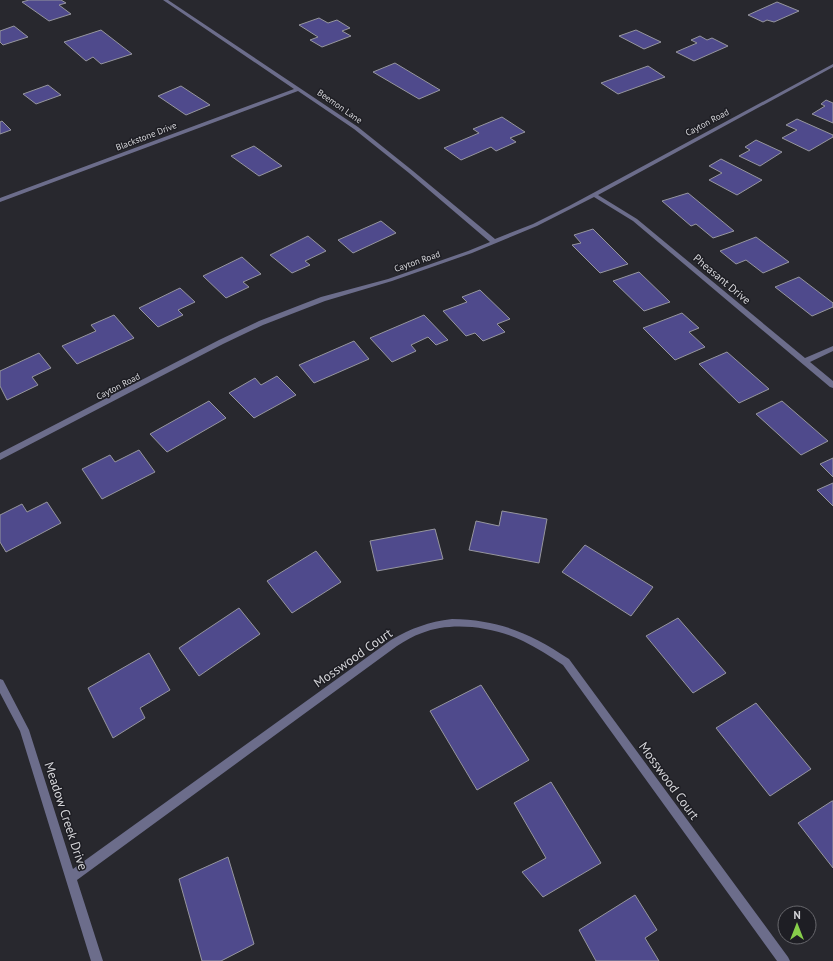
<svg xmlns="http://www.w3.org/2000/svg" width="833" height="961" font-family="'PT Sans',sans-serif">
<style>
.building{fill:#4f4a8c;stroke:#96969e}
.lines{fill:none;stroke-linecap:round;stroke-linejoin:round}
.street{fill:#6c6d8b;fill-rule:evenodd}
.labels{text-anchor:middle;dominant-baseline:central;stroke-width:3;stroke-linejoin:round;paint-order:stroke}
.far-street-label{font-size:9px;fill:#d5d5d9;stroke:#1e1e24}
.street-label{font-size:11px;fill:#d5d5d9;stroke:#1e1e24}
.near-street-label{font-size:13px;fill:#d5d5d9;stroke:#1e1e24}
</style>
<rect width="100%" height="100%" fill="#28282e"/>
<g class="building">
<path d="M 29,0 L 61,0 L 66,3 L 59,5 L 71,14 L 49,21 L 22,2 Z"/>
<path d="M 777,2 L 799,11 L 774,22 L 767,20 L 763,22 L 748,15 Z"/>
<path d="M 319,18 L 328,23 L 337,20 L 350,28 L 342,31 L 351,36 L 322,47 L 310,40 L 318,37 L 299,25 Z"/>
<path d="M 14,26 L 28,37 L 3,45 L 0,42 L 0,31 Z"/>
<path d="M 101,30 L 132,54 L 101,64 L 93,57 L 86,61 L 64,42 Z"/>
<path d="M 636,30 L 661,42 L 644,49 L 619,36 Z"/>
<path d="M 700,36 L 707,40 L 712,38 L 728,46 L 694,61 L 676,52 L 697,43 L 691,40 Z"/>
<path d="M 395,63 L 440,90 L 419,99 L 373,72 Z"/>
<path d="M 648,66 L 665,77 L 618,94 L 601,83 Z"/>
<path d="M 48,85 L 61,95 L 36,104 L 23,94 Z"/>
<path d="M 181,86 L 210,105 L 186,115 L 158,96 Z"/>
<path d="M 826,100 L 833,103 L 833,123 L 812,114 L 825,106 L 821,104 Z"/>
<path d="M 502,117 L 525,132 L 510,138 L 516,142 L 496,151 L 491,147 L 461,160 L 444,148 L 479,133 L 473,129 Z"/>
<path d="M 797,119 L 833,135 L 833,137 L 809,151 L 782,138 L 797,130 L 786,125 Z"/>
<path d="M 2,121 L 11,130 L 0,134 L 0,122 Z"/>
<path d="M 756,140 L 782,152 L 760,166 L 739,156 L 750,150 L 745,147 Z"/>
<path d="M 254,146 L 282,166 L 259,176 L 231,156 Z"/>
<path d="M 721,159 L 762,180 L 737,195 L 709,180 L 722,173 L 709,166 Z"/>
<path d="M 688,193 L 734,231 L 713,238 L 696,224 L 691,226 L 662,201 Z"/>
<path d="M 381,221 L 396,233 L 353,253 L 338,240 Z"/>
<path d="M 593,229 L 628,264 L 600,273 L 572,245 L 581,243 L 574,235 Z"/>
<path d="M 308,236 L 326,251 L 305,261 L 310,265 L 292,273 L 270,255 Z"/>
<path d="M 756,237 L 789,262 L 763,273 L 746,260 L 736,264 L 720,251 Z"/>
<path d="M 242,257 L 261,274 L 243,282 L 249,287 L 226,298 L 203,276 Z"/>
<path d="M 639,272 L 670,302 L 644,311 L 613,281 Z"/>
<path d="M 799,277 L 833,303 L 833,307 L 812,316 L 775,287 Z"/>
<path d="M 180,288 L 195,302 L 178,310 L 183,315 L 158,327 L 139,308 Z"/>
<path d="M 480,290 L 510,319 L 497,324 L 505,332 L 483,341 L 475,333 L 466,336 L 443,311 L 467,302 L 462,297 Z"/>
<path d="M 682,313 L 699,328 L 689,332 L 705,347 L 675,360 L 643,328 Z"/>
<path d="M 114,315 L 134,338 L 77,364 L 62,346 L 96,331 L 91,325 Z"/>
<path d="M 424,315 L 448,340 L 436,345 L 428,337 L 411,345 L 416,351 L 392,362 L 370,338 Z"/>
<path d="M 354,341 L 369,359 L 314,383 L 299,365 Z"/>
<path d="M 727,352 L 769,389 L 739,403 L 699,364 Z"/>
<path d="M 39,353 L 51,368 L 32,377 L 38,385 L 7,400 L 0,386 L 0,371 Z"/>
<path d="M 277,376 L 296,395 L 254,418 L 229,393 L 255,378 L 261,385 Z"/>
<path d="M 209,401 L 226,418 L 167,452 L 150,434 Z"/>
<path d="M 782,401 L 828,441 L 801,455 L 756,414 Z"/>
<path d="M 139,450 L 155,472 L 102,499 L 82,469 L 110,455 L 115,462 Z"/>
<path d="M 833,458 L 833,477 L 820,464 Z"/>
<path d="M 833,483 L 833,506 L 817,490 Z"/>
<path d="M 47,502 L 61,523 L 6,552 L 0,542 L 0,515 L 22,504 L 27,512 Z"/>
<path d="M 502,511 L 547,519 L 539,563 L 469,550 L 476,521 L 499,526 Z"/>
<path d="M 435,529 L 443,559 L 377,571 L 370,541 Z"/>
<path d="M 585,545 L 653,587 L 631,616 L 562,572 Z"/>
<path d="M 316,551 L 341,582 L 292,613 L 267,581 Z"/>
<path d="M 239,608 L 260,634 L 199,676 L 179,648 Z"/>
<path d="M 678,618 L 726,673 L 693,693 L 646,636 Z"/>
<path d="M 149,653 L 170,690 L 140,708 L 145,718 L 113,738 L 88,688 Z"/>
<path d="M 481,685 L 529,760 L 477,790 L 430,711 Z"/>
<path d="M 756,703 L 811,769 L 770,796 L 716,728 Z"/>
<path d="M 551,782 L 601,863 L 543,897 L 522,872 L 546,858 L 514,803 Z"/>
<path d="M 832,801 L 833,801 L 833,868 L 798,823 Z"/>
<path d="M 228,857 L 254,944 L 221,961 L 202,961 L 179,879 Z"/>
<path d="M 635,895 L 657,930 L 645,938 L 659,961 L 596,961 L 579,930 Z"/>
</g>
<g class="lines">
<g class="street">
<path d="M 163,0 L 168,0 L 358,127 L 413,171 L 495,239 L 533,224 L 569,206 L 833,64 L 833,67 L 598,195 L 637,219 L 805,358 L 833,346 L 833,351 L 810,362 L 833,381 L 833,388 L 830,387 L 633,221 L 594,197 L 537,226 L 472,253 L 392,281 L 325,301 L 263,325 L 223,344 L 0,460 L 0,453 L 219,340 L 259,321 L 321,297 L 388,279 L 468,251 L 490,242 L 409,173 L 354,129 L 298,91 L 0,202 L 0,198 L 294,89 Z"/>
<path d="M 452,619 C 500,620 530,633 569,659 L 788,957 L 790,961 L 777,961 L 563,665 C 550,656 537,648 523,641 C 494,627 452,621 422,633 C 413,636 405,641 397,646 L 77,880 L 103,961 L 91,961 L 20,731 L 0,693 L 0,679 L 3,680 L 29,730 L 73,869 L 391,640 C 412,628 428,622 452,619 Z"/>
</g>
</g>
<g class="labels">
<g class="far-street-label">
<text transform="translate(340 106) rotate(35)">Beemon Lane</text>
<text transform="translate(707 122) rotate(-28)">Cayton Road</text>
<text transform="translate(146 136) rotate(-21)">Blackstone Drive</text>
<text transform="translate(417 261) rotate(-19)">Cayton Road</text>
<text transform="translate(118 386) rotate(-27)">Cayton Road</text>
</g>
<g class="street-label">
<text transform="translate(722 279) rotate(40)">Pheasant Drive</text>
</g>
<g class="near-street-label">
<text transform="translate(353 658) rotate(-35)">Mosswood Court</text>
<text transform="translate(669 781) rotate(54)">Mosswood Court</text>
<text transform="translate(66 816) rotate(72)">Meadow Creek Drive</text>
</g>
</g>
<g transform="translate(797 925)"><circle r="19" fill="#1e1e24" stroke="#67676c"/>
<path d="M0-3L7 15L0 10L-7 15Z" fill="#87cf4a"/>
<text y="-6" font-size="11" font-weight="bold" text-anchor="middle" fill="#d5d5d9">N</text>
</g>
</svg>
